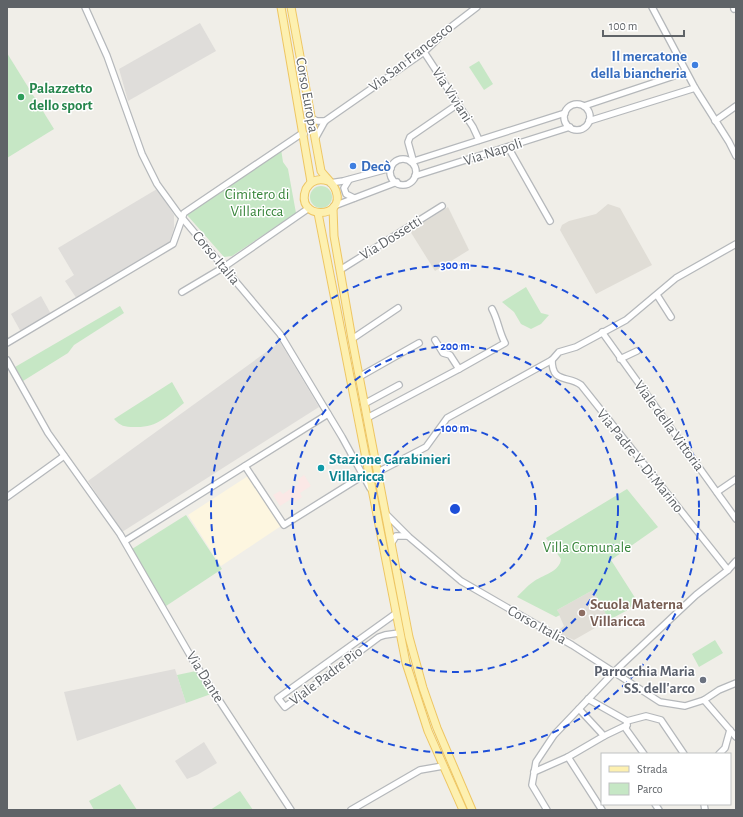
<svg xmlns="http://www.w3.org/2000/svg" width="743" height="817" font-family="'Alegreya Sans',sans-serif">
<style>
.commercial{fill:#fdf6e0}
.industrial{fill:#dfddda}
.education{fill:#e0ddd6}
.medical{fill:#fbe8e6}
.green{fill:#c6e7c5}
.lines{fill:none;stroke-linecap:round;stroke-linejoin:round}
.minor-casing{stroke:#b5b8bb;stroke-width:8}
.major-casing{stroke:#eec663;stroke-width:9}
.minor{stroke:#fff;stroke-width:5.5}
.major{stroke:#fdf0b0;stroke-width:7}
.ring{fill:none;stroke:#1d4ed8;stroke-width:2;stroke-dasharray:7 5}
.shop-dot{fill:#3f7fe0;stroke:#fff;stroke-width:1.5}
.leisure-dot{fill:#2e9e5b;stroke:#fff;stroke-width:1.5}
.culture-dot{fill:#0f9aa8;stroke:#fff;stroke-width:1.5}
.education-dot{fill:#8d6e63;stroke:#fff;stroke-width:1.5}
.worship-dot{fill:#6b7280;stroke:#fff;stroke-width:1.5}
.labels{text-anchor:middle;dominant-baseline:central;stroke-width:3;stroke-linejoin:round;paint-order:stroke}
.shop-label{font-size:15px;font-weight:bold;fill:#366cbe;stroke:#fff;text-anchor:end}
.street-label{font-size:15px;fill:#5f6367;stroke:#fff}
.leisure-label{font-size:15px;font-weight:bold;fill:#27864d;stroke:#fff;text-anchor:start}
.park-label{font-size:15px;fill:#38853b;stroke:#fff}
.culture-label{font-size:15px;font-weight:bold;fill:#0d838f;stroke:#fff;text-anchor:start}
.education-label{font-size:15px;font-weight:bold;fill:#785e54;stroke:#fff;text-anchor:start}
.worship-label{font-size:15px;font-weight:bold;fill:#5b616d;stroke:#fff;text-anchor:end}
.centre{fill:#1d4ed8;stroke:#fff;stroke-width:2}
.ring-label{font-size:12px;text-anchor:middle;font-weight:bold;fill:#1d4ed8;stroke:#fff;stroke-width:3;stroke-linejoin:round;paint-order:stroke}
</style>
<rect width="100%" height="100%" fill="#f0eee8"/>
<path class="commercial" d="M 248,476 L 281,526 L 221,566 L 188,515 Z"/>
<g class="industrial">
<path d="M 200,23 L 216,51 L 128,101 L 119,69 Z"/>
<path d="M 157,189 L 174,215 L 174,228 L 169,244 L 77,299 L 65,281 L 74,275 L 58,248 Z"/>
<path d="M 41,296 L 51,314 L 21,332 L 11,314 Z"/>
<path d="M 280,342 L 319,407 L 122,532 L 88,481 Z"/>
<path d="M 175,669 L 186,703 L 77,741 L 64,692 Z"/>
<path d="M 204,742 L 217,763 L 197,775 L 187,779 L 175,761 Z"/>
</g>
<g class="education">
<path d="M 608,204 L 620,208 L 652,265 L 596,294 L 560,230 L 562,225 L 569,221 L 596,214 Z"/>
<path d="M 448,207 L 469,250 L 435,271 L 410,231 Z"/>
<path d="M 593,590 L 609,620 L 574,640 L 556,632 L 564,626 L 557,610 Z"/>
</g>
<path class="medical" d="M 304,475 L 311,486 L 300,493 L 302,497 L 293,503 L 291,499 L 280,506 L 273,495 L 280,491 L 283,494 L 299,483 L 297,480 Z"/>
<g class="green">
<path d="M 7,53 L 54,129 L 7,158 Z"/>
<path d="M 479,61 L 493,84 L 484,90 L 469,67 Z"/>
<path d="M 281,149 L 283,162 L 288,169 L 296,213 L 232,256 L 224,257 L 187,215 Z"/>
<circle cx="321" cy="197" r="11"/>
<path d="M 526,287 L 541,313 L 549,315 L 541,324 L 531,329 L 521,324 L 514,312 L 502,302 Z"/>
<path d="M 120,306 L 124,313 L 74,345 L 68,353 L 23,381 L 15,367 Z"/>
<path d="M 172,382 L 184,403 C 166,417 157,428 134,427 C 125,427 120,426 114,419 Z"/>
<path d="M 627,489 L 658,527 L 611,560 L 639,604 L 609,620 L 593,590 L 557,610 L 560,615 L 556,617 L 517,597 C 522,592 527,586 533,582 C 542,575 560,572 561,559 L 546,538 Z"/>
<path d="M 186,515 L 222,569 L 166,606 L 132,549 Z"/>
<path d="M 715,640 L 723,653 L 699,667 L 692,654 Z"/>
<path d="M 196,671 L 211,694 L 186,703 L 177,675 Z"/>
<path d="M 120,784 L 137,810 L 94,810 L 89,801 Z"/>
<path d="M 240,791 L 253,810 L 210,810 Z"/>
</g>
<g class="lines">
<defs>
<g id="minor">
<path d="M 85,7 L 107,56 L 142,154 L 157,184 L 178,213 L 280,334 L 342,437 L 370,488"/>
<path d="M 652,7 L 695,88 L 729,142 L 736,156"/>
<path d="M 734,9 L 736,8"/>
<path d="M 424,52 L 473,127 L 479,140"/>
<circle cx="577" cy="117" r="13"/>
<path d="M 584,106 L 686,72"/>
<path d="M 311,118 L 317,121 L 325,121"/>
<path d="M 589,121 L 695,88"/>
<path d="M 715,121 L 736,106"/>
<path d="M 315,139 L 325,121 L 424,52 L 447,30 L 477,7"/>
<path d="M 508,147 L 550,221"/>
<circle cx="403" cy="172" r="13"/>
<path d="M 413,160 L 408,142 L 410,137 L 458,104"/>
<path d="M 411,162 L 565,113"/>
<path d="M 415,176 L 570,127"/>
<path d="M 349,180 L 344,188 L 346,194 L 354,198"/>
<path d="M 330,183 L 343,181 L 391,168"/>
<path d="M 334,206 L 397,182"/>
<path d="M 340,270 L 442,206"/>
<path d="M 182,292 L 224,267 L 309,208"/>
<path d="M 657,295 L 671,317"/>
<path d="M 602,332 L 736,519"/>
<path d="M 352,339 L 398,308"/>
<path d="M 7,343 L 173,244 L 184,213 L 301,134 L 304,134"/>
<path d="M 620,359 L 637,351"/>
<path d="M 7,360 L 48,433 L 120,534 L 194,662 L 291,810"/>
<path d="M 552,360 C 552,384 568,375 581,385 L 728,570"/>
<path d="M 459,369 L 505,343 C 499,332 498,320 492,309"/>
<path d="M 359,377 L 419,343"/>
<path d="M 364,404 L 399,385"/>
<path d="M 367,418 L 459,369 L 450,355 L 443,353 L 435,340"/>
<path d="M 245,466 L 284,525 L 364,475"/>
<path d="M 378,472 L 426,447 L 447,418 L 552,360 L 559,352 L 576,347 L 626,320 L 676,278 L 736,244"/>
<path d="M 717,492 L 736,479"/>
<path d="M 7,497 L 64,456"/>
<path d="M 386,514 L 409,537 L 461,581 L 572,645 L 660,702 L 685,706 L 704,700 L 719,690 L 736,683"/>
<path d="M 125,541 L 328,414"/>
<path d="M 391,544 L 396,536 L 407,536"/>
<path d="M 395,614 L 278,698 L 285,707 L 379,637 L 385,635 L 399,633"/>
<path d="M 588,699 L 627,721 L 626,729 L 644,754"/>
<path d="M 704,700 L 736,737"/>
<path d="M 579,709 L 604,736 L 627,725"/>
<path d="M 627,721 L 646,716 L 661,720 L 684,754"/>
<path d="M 719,754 L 725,748 L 730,730"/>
<path d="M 568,757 L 604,736"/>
<path d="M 534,772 L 568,757 L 602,810"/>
<path d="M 655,804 L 659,810"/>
<path d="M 704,804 L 705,810"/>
<path d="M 351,810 L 420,770 L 443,766"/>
<path d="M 547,810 L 532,785 L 536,762 L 554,735 L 615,671 L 696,595 L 728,570 L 736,561"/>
</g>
<g id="major">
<path d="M 281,7 L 311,182"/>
<path d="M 291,7 L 321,171 C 326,178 334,184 336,191 C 346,220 294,220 306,189 C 311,180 319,178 328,181"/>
<path d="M 333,208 L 334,236 L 352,339 L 409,637 L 423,688 L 437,728 L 472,810"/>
<path d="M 318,213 L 406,663 L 428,731 L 463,810"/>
</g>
</defs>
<use href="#minor" class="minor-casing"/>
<use href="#major" class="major-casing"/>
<use href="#minor" class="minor"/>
<use href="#major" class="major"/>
</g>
<g class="ring">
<circle cx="455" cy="509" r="81"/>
<circle cx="455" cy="509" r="163"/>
<circle cx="455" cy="509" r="244"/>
</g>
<g class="shop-dot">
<circle cx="695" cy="65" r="4"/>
<circle cx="353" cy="166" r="4"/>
</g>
<circle class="leisure-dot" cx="21" cy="97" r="4"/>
<circle class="culture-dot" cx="321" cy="468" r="4"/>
<circle class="education-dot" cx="582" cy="613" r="4"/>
<circle class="worship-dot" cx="703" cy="680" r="4"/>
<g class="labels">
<g class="shop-label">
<text x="687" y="56">Il mercatone<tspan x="687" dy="17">della biancheria</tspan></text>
<text x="361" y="166" text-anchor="start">Decò</text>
</g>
<g class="street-label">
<text transform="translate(411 57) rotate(-38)">Via San Francesco</text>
<text transform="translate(307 95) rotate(80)">Corso Europa</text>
<text transform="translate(452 95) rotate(57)">Via Viviani</text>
<text transform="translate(493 152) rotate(-18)">Via Napoli</text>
<text transform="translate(391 238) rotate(-32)">Via Dossetti</text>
<text transform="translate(216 258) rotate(50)">Corso Italia</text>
<text transform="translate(669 426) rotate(54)">Viale della Vittoria</text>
<text transform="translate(640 461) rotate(51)">Via Padre V. Di Marino</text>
<text transform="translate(537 625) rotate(29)">Corso Italia</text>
<text transform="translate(326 676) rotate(-37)">Viale Padre Pio</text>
<text transform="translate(205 677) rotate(58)">Via Dante</text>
</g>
<g class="leisure-label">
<text x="29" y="88">Palazzetto<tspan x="29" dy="17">dello sport</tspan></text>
</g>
<g class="park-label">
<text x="257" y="194">Cimitero di<tspan x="257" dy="17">Villaricca</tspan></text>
<text x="587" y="547">Villa Comunale</text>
</g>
<g class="culture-label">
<text x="329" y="459">Stazione Carabinieri<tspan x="329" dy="17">Villaricca</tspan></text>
</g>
<g class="education-label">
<text x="590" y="604">Scuola Materna<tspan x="590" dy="17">Villaricca</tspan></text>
</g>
<g class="worship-label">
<text x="695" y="671">Parrocchia Maria<tspan x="695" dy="17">SS. dell'arco</tspan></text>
</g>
</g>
<circle cx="455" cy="509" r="6" class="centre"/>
<g class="ring-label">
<text x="455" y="269">300 m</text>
<text x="455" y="350">200 m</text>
<text x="455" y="432">100 m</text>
</g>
<rect width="743" height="817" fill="none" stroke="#5f6367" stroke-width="16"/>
<rect x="601" y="753" width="130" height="52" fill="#ffffff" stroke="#bfc1c2"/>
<rect x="609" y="766" width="20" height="6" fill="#fdf0b0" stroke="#bfc1c2"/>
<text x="637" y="773" font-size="12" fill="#5f6367">Strada</text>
<rect x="609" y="783" width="20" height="12" fill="#c6e7c5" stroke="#bfc1c2"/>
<text x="637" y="793" font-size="12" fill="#5f6367">Parco</text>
<path d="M603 30v6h81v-6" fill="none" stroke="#5f6367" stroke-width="2"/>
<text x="609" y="30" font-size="12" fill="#5f6367" stroke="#ffffff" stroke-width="3" paint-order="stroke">100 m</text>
</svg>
